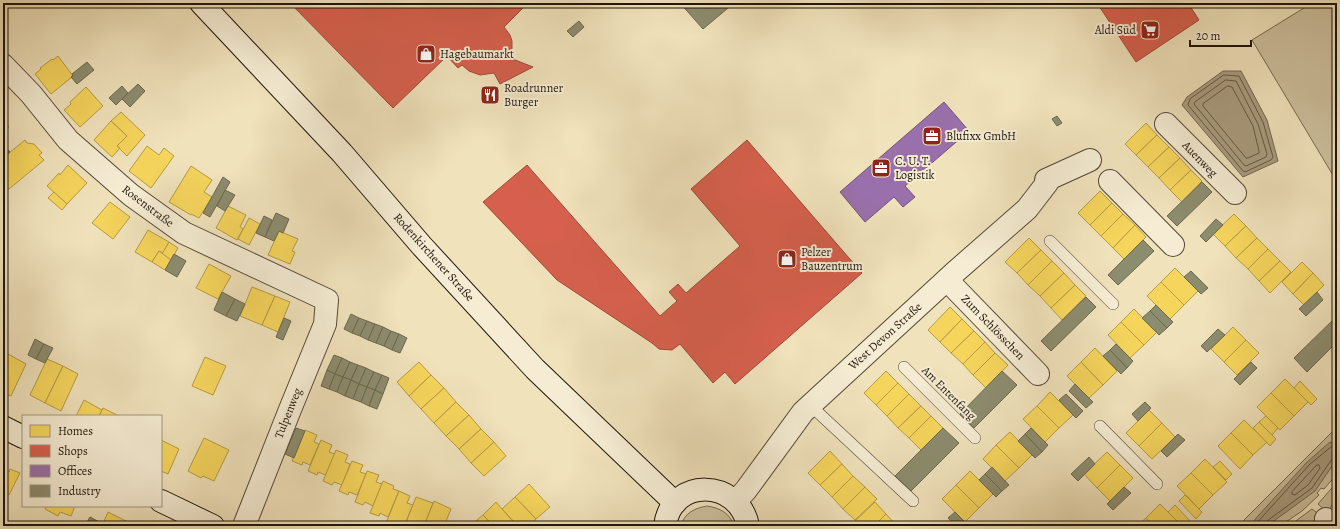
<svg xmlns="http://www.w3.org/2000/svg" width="1340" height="529" font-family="Alegreya,serif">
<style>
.green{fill:#ccbf9d;stroke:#756a54}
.water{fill:#a99c7f;stroke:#716651}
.homes{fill:#f6d55c;stroke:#b59b44}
.shops{fill:#d6604d;stroke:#9f4939}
.offices{fill:#9970ab;stroke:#74547b}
.industry{fill:#8c8c6e;stroke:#6b6850}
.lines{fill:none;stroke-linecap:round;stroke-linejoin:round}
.shore{stroke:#645845;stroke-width:1}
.lane-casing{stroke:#524837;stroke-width:12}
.street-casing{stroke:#524837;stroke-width:24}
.secondary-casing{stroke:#1e140b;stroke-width:24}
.lane{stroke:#f5ecd3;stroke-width:11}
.street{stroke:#f5ecd3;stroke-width:22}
.secondary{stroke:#f5ecd3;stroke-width:22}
.labels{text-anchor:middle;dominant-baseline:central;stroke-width:4;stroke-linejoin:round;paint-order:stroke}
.poi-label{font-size:12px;fill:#1e140b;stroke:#f5ecd3;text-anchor:start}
.street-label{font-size:12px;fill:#1e140b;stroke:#f5ecd3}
</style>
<rect width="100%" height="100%" fill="#f0e2bb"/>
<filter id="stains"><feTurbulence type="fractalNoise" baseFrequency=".005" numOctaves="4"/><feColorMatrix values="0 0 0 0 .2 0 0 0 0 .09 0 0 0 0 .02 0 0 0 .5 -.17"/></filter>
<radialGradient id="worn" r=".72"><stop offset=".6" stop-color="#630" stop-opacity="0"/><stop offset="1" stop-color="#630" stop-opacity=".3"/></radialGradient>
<g class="green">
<path d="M 1312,3 L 1337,3 L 1337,182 L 1252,40 Z"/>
<path d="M 1337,427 L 1337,474 L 1324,489 L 1321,488 L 1317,493 L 1319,495 L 1302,511 L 1280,526 L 1238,526 Z"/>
<path d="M 1337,482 L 1337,498 L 1327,512 L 1318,504 Z"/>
<path d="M 707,506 C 720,508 730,513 734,526 L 681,526 C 684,513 695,508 707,506 Z"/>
<path d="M 1312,509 L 1324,518 L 1319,526 L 1289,526 Z"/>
</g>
<g class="water">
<path d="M 1223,71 L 1241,71 L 1267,120 L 1278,161 L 1243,177 L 1182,105 L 1187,97 Z"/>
<path d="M 1330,442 L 1337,445 L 1337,459 L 1315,491 L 1267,526 L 1249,526 L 1307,462 Z"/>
</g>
<g class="homes">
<path d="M 58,56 L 73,76 L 51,94 L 35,74 L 41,69 L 40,68 L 52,59 L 53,60 Z"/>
<path d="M 86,87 L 103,106 L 80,127 L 64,110 L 71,104 L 70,102 Z"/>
<path d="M 121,112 L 145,135 L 127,156 L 117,146 L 127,136 L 111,121 Z"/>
<path d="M 3,120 L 9,127 L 3,132 Z"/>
<path d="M 111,121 L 127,136 L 117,146 L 120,148 L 112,157 L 94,140 Z"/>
<path d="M 1146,123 L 1157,135 L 1136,155 L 1125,144 Z"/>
<path d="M 1157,135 L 1169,147 L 1148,167 L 1136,155 Z"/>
<path d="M 25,140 L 27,143 L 34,144 L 42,153 L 39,155 L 44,160 L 9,189 L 5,188 L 3,186 L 3,180 L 4,179 L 3,177 L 3,158 Z"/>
<path d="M 147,146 L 159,155 L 164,148 L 174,156 L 151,188 L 129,171 Z"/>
<path d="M 1169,147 L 1180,158 L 1159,178 L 1148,167 Z"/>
<path d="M 1180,158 L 1191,170 L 1170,190 L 1159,178 Z"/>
<path d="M 68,165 L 87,183 L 67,204 L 47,186 L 59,173 L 60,175 Z"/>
<path d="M 191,166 L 212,180 L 204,192 L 212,197 L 199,218 L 191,214 L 191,215 L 169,202 Z"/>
<path d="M 1191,170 L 1202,181 L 1182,202 L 1170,190 Z"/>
<path d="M 1100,191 L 1112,203 L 1090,225 L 1078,213 Z"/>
<path d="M 54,192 L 67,204 L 62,210 L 48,198 Z"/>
<path d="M 110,202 L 130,217 L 113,239 L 92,223 Z"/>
<path d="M 1112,203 L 1123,214 L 1101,236 L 1090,225 Z"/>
<path d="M 228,206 L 246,215 L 240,227 L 243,229 L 237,240 L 216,228 Z"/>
<path d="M 1123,214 L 1135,225 L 1113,248 L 1101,236 Z"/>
<path d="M 1234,214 L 1246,226 L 1225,246 L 1213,234 Z"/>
<path d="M 249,218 L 260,224 L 249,245 L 238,239 Z"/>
<path d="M 1135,225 L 1146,237 L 1124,259 L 1113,248 Z"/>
<path d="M 1246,226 L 1257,238 L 1236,258 L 1225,246 Z"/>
<path d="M 148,230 L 169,242 L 163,253 L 159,251 L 152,262 L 135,252 Z"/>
<path d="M 279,231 L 298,239 L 292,251 L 295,252 L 290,264 L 268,255 Z"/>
<path d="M 1029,238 L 1041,250 L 1017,273 L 1005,262 Z"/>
<path d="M 1257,238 L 1268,249 L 1248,269 L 1236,258 Z"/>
<path d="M 169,242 L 178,248 L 171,260 L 162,254 Z"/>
<path d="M 1268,249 L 1280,261 L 1259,281 L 1248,269 Z"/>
<path d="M 1041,250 L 1052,261 L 1028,285 L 1017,273 Z"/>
<path d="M 159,251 L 171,260 L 165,270 L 152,262 Z"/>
<path d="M 1052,261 L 1064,273 L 1040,296 L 1028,285 Z"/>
<path d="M 1280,261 L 1291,272 L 1270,293 L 1259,281 Z"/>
<path d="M 1302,262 L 1313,273 L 1293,294 L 1282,282 Z"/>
<path d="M 209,264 L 231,276 L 218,299 L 196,288 Z"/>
<path d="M 1175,268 L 1198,291 L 1184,305 L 1161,282 Z"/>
<path d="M 1064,273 L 1075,285 L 1051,308 L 1040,296 Z"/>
<path d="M 1313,273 L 1324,285 L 1304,305 L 1293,294 Z"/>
<path d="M 1161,282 L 1184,305 L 1170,319 L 1147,296 Z"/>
<path d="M 1075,285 L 1086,296 L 1062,320 L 1051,308 Z"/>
<path d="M 252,287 L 275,296 L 262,325 L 240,316 Z"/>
<path d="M 275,296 L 290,302 L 278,332 L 262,325 Z"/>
<path d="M 950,307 L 962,319 L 940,342 L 928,330 Z"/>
<path d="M 1134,309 L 1157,332 L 1144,345 L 1121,322 Z"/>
<path d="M 962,319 L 974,331 L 951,353 L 940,342 Z"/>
<path d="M 1121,322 L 1144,345 L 1130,358 L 1108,335 Z"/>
<path d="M 1233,327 L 1246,340 L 1224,362 L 1211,349 Z"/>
<path d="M 974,331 L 985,342 L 963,364 L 951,353 Z"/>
<path d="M 1246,340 L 1259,353 L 1237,375 L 1224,362 Z"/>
<path d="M 985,342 L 995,353 L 973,375 L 963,364 Z"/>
<path d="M 1095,348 L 1117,371 L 1103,385 L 1081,362 Z"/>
<path d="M 995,353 L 1008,365 L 986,388 L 973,375 Z"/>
<path d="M 8,354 L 26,364 L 11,396 L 3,393 L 3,364 Z"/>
<path d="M 205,357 L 226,366 L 213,395 L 192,386 Z"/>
<path d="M 47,359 L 63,366 L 45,403 L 30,395 Z"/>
<path d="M 419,362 L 431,375 L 409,396 L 397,382 Z"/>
<path d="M 1081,362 L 1103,385 L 1089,398 L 1067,376 Z"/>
<path d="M 63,366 L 78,374 L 61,411 L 45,403 Z"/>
<path d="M 886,371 L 898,383 L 876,405 L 864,393 Z"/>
<path d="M 431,375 L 444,388 L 421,409 L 409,396 Z"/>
<path d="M 1285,379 L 1308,402 L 1294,416 L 1271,393 Z"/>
<path d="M 1300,381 L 1317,399 L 1311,405 L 1294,388 Z"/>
<path d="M 898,383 L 909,394 L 887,416 L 876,405 Z"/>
<path d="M 444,388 L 456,402 L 434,423 L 421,409 Z"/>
<path d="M 1050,392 L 1073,415 L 1059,428 L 1037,406 Z"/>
<path d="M 1271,393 L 1294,416 L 1280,430 L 1257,407 Z"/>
<path d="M 909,394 L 921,406 L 898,428 L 887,416 Z"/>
<path d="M 84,400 L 102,410 L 99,416 L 76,416 Z"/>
<path d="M 456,402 L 469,415 L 446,436 L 434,423 Z"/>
<path d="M 921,406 L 931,416 L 909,438 L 898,428 Z"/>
<path d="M 1037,406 L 1059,428 L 1045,442 L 1023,419 Z"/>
<path d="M 103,408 L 119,416 L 99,416 Z"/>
<path d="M 1149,410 L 1162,423 L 1139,446 L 1126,433 Z"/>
<path d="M 469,415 L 481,429 L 459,449 L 446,436 Z"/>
<path d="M 931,416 L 943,428 L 921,450 L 909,438 Z"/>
<path d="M 1266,416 L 1278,428 L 1272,435 L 1259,422 Z"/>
<path d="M 1244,420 L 1267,442 L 1253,455 L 1231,433 Z"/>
<path d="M 1259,422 L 1276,439 L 1270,446 L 1253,428 Z"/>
<path d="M 1162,423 L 1175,437 L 1152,459 L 1139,446 Z"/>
<path d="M 481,429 L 494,442 L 471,463 L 459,449 Z"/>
<path d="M 305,430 L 317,435 L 314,442 L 319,444 L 310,465 L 303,462 L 302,465 L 292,461 Z"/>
<path d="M 1010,432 L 1032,455 L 1019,468 L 996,445 Z"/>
<path d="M 1231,433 L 1253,455 L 1240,469 L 1218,446 Z"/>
<path d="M 204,438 L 229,450 L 214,481 L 203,476 L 201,478 L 188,471 Z"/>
<path d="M 161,440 L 179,449 L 168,474 L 161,471 Z"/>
<path d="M 321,440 L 332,445 L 329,452 L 335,454 L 326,475 L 318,472 L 317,475 L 308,471 Z"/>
<path d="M 494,442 L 506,456 L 484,476 L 471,463 Z"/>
<path d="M 996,445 L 1019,468 L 1005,481 L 983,459 Z"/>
<path d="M 336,450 L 348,455 L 345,462 L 350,464 L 342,485 L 334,482 L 332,485 L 323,481 Z"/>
<path d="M 830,451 L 842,464 L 820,485 L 808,473 Z"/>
<path d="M 1107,452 L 1120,465 L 1097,488 L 1084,474 Z"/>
<path d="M 1205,459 L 1227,482 L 1213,495 L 1191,473 Z"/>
<path d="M 352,461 L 363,465 L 360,472 L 366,474 L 357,495 L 349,492 L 348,495 L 339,491 Z"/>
<path d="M 1220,461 L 1232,474 L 1226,480 L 1213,467 Z"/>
<path d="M 842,464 L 853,476 L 832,497 L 820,485 Z"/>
<path d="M 1120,465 L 1133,478 L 1110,501 L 1097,488 Z"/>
<path d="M 3,469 L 9,472 L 10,469 L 20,473 L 9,495 L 6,494 L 3,501 Z"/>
<path d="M 367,471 L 379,475 L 376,482 L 382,484 L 373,506 L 365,502 L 363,505 L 355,502 Z"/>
<path d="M 970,471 L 993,494 L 979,508 L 956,485 Z"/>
<path d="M 1191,473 L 1213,495 L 1199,509 L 1177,486 Z"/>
<path d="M 853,476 L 865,487 L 843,509 L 832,497 Z"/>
<path d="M 383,481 L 394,486 L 393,489 L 399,491 L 388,517 L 380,513 L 379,516 L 370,513 Z"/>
<path d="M 529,484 L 550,507 L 536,519 L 515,497 Z"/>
<path d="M 956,485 L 979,508 L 965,522 L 942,499 Z"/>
<path d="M 865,487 L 877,499 L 855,520 L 843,509 Z"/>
<path d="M 399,491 L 410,496 L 407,503 L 413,505 L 404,526 L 396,523 L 393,526 L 386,523 Z"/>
<path d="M 1185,495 L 1202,512 L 1196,519 L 1179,501 Z"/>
<path d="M 416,497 L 433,503 L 424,526 L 408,526 L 405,525 Z"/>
<path d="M 515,497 L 536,519 L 529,526 L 518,526 L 502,509 Z"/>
<path d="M 434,501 L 451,509 L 444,526 L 424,526 Z"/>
<path d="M 496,502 L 516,525 L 515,526 L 493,526 L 483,515 Z"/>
<path d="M 875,502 L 886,514 L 874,526 L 856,526 L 853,523 Z"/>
<path d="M 1160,504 L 1182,526 L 1154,526 L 1146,518 Z"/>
<path d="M 1175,505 L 1192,523 L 1189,526 L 1182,526 L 1168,512 Z"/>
<path d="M 47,506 L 75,506 L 71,516 L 60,512 L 58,516 L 45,509 Z"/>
<path d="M 108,512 L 136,526 L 102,526 Z"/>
<path d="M 886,514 L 897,526 L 874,526 Z"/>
<path d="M 483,515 L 493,526 L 470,526 Z"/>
<path d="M 1146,518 L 1154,526 L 1137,526 Z"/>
</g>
<g class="shops">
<path d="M 290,3 L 528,3 L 504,27 L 510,35 L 512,41 L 512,48 L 510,58 L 533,67 L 500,84 L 494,73 L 480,75 L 469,71 L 462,65 L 458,68 L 447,56 L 393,108 Z"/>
<path d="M 1097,3 L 1188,3 L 1199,20 L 1136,62 Z"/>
<path d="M 747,140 L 862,273 L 735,384 L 725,372 L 713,383 L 680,344 L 672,350 L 659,349 L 652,343 L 557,280 L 483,202 L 527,165 L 660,316 L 677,301 L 669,292 L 678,284 L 686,293 L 740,246 L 691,189 Z"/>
</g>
<path class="offices" d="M 944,102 L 969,131 L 905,186 L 915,197 L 903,207 L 894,197 L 865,222 L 840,192 Z"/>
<g class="industry">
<path d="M 680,3 L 734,3 L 703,29 Z"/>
<path d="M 1009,3 L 1020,3 L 1012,8 Z"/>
<path d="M 579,21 L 584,27 L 573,37 L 567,31 Z"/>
<path d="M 87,62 L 94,70 L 77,84 L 71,77 L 73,76 L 72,74 Z"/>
<path d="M 138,84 L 145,91 L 130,107 L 122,99 Z"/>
<path d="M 122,86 L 128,93 L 116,105 L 109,98 Z"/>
<path d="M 1057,116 L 1062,123 L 1057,126 L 1052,119 Z"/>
<path d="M 3,145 L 4,145 L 10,152 L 3,158 Z"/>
<path d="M 223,177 L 230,182 L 210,217 L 203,213 Z"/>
<path d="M 1202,182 L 1212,192 L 1177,226 L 1167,216 Z"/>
<path d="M 225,190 L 235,195 L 225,211 L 217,206 Z"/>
<path d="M 276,213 L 289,219 L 283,233 L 279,231 L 274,241 L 265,237 Z"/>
<path d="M 264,216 L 272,220 L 265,237 L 256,233 Z"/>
<path d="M 1216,219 L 1223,225 L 1206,242 L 1200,236 Z"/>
<path d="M 1143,240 L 1154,251 L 1118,285 L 1108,275 Z"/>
<path d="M 174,254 L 186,261 L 177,277 L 165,270 Z"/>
<path d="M 1191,271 L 1208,288 L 1201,294 L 1184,277 Z"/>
<path d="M 222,292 L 235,299 L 226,316 L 214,310 Z"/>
<path d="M 1317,292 L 1323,300 L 1306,316 L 1299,309 Z"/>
<path d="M 1086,297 L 1096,307 L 1051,351 L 1041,341 Z"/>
<path d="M 235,299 L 245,304 L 237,321 L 226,316 Z"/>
<path d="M 1156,305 L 1173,322 L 1167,328 L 1150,311 Z"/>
<path d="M 1150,311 L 1167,328 L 1159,335 L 1142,318 Z"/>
<path d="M 351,314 L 359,318 L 352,333 L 344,329 Z"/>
<path d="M 1337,316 L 1337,342 L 1307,372 L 1294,358 Z"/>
<path d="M 284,318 L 291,321 L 283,340 L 276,337 Z"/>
<path d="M 359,318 L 367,321 L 360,336 L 352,333 Z"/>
<path d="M 367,321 L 375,324 L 368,340 L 360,336 Z"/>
<path d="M 375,324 L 383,327 L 376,343 L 368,340 Z"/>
<path d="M 383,327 L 391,331 L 384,346 L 376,343 Z"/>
<path d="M 1218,329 L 1225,335 L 1207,352 L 1201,346 Z"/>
<path d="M 391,331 L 399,334 L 392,350 L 384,346 Z"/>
<path d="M 399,334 L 407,338 L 400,353 L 392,350 Z"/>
<path d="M 35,339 L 44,344 L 36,359 L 28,355 Z"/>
<path d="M 44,344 L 53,348 L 45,363 L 36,359 Z"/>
<path d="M 1116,344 L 1133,361 L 1127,368 L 1110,350 Z"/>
<path d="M 1110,350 L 1127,368 L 1121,374 L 1103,356 Z"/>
<path d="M 334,355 L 342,358 L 335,374 L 327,370 Z"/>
<path d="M 342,358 L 350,362 L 343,377 L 335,374 Z"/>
<path d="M 350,362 L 358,365 L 351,380 L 343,377 Z"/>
<path d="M 1251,362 L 1257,368 L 1240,385 L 1234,379 Z"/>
<path d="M 358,365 L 366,368 L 359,384 L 351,380 Z"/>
<path d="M 366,368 L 374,372 L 367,387 L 359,384 Z"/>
<path d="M 327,370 L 335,374 L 329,389 L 321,386 Z"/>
<path d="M 1002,371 L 1017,385 L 974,428 L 960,414 Z"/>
<path d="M 374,372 L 382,375 L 375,390 L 367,387 Z"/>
<path d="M 335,374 L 343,377 L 337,392 L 329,389 Z"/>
<path d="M 382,375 L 389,378 L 383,394 L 375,390 Z"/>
<path d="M 343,377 L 351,380 L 345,396 L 337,392 Z"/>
<path d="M 351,380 L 359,384 L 353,399 L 345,396 Z"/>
<path d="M 359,384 L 367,387 L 361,402 L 353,399 Z"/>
<path d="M 1075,384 L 1093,402 L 1086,408 L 1069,391 Z"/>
<path d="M 367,387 L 375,390 L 369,406 L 361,402 Z"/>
<path d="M 375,390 L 383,394 L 377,409 L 369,406 Z"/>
<path d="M 1066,394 L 1083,411 L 1076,418 L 1059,400 Z"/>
<path d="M 1145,402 L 1151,408 L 1138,421 L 1132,414 Z"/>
<path d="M 296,428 L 305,431 L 294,458 L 285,454 Z"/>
<path d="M 943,428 L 959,443 L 911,491 L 895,476 Z"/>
<path d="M 1031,428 L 1048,445 L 1042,452 L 1025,434 Z"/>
<path d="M 1025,434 L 1042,452 L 1035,458 L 1018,441 Z"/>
<path d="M 1178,434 L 1185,440 L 1167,457 L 1161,451 Z"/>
<path d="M 1089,457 L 1095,464 L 1078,481 L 1071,474 Z"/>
<path d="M 992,467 L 1009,485 L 1002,491 L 985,474 Z"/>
<path d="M 985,474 L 1002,491 L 996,497 L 979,480 Z"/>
<path d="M 1124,487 L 1131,493 L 1113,510 L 1107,504 Z"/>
<path d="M 955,512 L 969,526 L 956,526 L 948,518 Z"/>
<path d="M 90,517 L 103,524 L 102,526 L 85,526 Z"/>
<path d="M 1024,521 L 1028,526 L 1019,526 Z"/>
</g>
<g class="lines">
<g class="shore">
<path d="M 1224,75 L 1239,76 L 1263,122 L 1273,157 L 1271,160 L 1245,172 L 1243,171 L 1188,105 L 1190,99 Z"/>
<path d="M 1226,80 L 1236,81 L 1258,124 L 1267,154 L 1266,157 L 1246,166 L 1244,165 L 1194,104 L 1195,102 Z"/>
<path d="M 1228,86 L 1232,87 L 1253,126 L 1259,151 L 1259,153 L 1248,158 L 1246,158 L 1203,106 L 1203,104 Z"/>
<path d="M 1317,465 L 1319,465 L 1320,468 L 1308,485 L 1295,495 L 1292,494 L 1292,492 Z"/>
<path d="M 1254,526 L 1310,464 L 1331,447 L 1337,448"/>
<path d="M 1265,526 L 1267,521 L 1312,488 L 1332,459 L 1337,458"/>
</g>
<defs>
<g id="lane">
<path d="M 1050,241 L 1113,304"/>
<path d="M 904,367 L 975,438"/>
<path d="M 810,405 L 913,501"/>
<path d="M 1100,426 L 1157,484"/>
</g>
<g id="street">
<path d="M 3,65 L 31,94 L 68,140 L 131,195 L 184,233 L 327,300 L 325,324 L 289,412 L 244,526"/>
<path d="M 1166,124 L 1235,193"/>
<path d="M 1046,180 L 1090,160"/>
<path d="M 1110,181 L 1173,245"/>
<path d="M 947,280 L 1038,374"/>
<path d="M 736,501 L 746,490 L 803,412 L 954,273 L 1027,209 L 1047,183"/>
<path d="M 1326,519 L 1337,526"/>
</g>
<g id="secondary">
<path d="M 201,3 L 342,153 L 421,245 L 535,369 L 675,503"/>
<path d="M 3,427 L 23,437"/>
<path d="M 161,501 L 213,526"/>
<path d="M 665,526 C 671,477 739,478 748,526"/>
</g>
</defs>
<use href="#lane" class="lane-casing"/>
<use href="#street" class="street-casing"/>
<use href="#secondary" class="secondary-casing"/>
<use href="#lane" class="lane"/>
<use href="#street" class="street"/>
<use href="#secondary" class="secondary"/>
</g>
<defs>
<symbol id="supermarket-square" viewBox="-11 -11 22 22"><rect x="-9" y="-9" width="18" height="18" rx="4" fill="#8f2418" stroke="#f5ecd3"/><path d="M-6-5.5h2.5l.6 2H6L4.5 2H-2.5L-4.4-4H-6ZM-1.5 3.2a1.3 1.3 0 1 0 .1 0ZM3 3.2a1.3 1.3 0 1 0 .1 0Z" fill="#fff"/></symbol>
<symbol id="shop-square" viewBox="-11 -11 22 22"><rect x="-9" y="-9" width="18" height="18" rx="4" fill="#8f2418" stroke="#f5ecd3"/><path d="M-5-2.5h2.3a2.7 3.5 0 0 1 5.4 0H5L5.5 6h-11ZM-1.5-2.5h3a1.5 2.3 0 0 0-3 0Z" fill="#fff"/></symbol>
<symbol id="restaurant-square" viewBox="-11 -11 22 22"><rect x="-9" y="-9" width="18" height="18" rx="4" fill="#8f2418" stroke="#f5ecd3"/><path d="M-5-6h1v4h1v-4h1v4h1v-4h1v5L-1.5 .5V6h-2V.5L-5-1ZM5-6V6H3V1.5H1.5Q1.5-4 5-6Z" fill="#fff"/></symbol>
<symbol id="office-square" viewBox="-11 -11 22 22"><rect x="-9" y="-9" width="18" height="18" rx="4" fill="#8f2418" stroke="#f5ecd3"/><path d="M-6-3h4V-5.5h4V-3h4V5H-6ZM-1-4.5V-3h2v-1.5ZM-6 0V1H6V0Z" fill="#fff"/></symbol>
</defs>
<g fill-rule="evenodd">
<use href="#supermarket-square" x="1139" y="19" width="22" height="22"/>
<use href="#shop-square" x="415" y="43" width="22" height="22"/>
<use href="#restaurant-square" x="479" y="84" width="22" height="22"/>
<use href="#office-square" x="921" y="125" width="22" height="22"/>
<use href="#office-square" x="870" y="157" width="22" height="22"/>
<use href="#shop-square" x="776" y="248" width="22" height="22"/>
</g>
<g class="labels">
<g class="poi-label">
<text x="1136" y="30" text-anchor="end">Aldi Süd</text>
<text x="440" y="54">Hagebaumarkt</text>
<text x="504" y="88">Roadrunner<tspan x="504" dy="14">Burger</tspan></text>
<text x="946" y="136">Blufixx GmbH</text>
<text x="895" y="161">C. U. T.<tspan x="895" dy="14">Logistik</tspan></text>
<text x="801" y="252">Pelzer<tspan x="801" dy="14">Bauzentrum</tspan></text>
</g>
<g class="street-label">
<text transform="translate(1200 159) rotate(46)">Auenweg</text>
<text transform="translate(148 206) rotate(37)">Rosenstraße</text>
<text transform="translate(434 257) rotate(48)">Rodenkirchener Straße</text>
<text transform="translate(993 327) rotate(46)">Zum Schlösschen</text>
<text transform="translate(885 336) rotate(-42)">West Devon Straße</text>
<text transform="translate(949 393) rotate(45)">Am Entenfang</text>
<text transform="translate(288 413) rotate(-68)">Tulpenweg</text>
</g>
</g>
<rect width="1340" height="529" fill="none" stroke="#f0e2bb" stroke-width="16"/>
<rect x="4" y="4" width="1332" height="521" fill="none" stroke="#1e140b" stroke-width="2"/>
<rect x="8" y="8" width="1324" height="513" fill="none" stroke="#1e140b"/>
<rect x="22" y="415" width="140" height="92" fill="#f5ecd3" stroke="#9f9683"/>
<rect x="30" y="425" width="20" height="12" fill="#f6d55c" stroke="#9f9683"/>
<text x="58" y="435" font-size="12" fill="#1e140b">Homes</text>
<rect x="30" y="445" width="20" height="12" fill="#d6604d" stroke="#9f9683"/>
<text x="58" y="455" font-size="12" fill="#1e140b">Shops</text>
<rect x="30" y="465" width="20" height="12" fill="#9970ab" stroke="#9f9683"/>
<text x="58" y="475" font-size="12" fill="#1e140b">Offices</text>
<rect x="30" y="485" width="20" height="12" fill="#8c8c6e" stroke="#9f9683"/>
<text x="58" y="495" font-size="12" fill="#1e140b">Industry</text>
<path d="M1190 40v6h61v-6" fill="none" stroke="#1e140b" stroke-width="2"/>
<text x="1196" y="40" font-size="12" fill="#1e140b" stroke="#f5ecd3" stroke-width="3" paint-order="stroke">20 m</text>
<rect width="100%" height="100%" filter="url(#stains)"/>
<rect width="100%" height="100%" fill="url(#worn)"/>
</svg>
